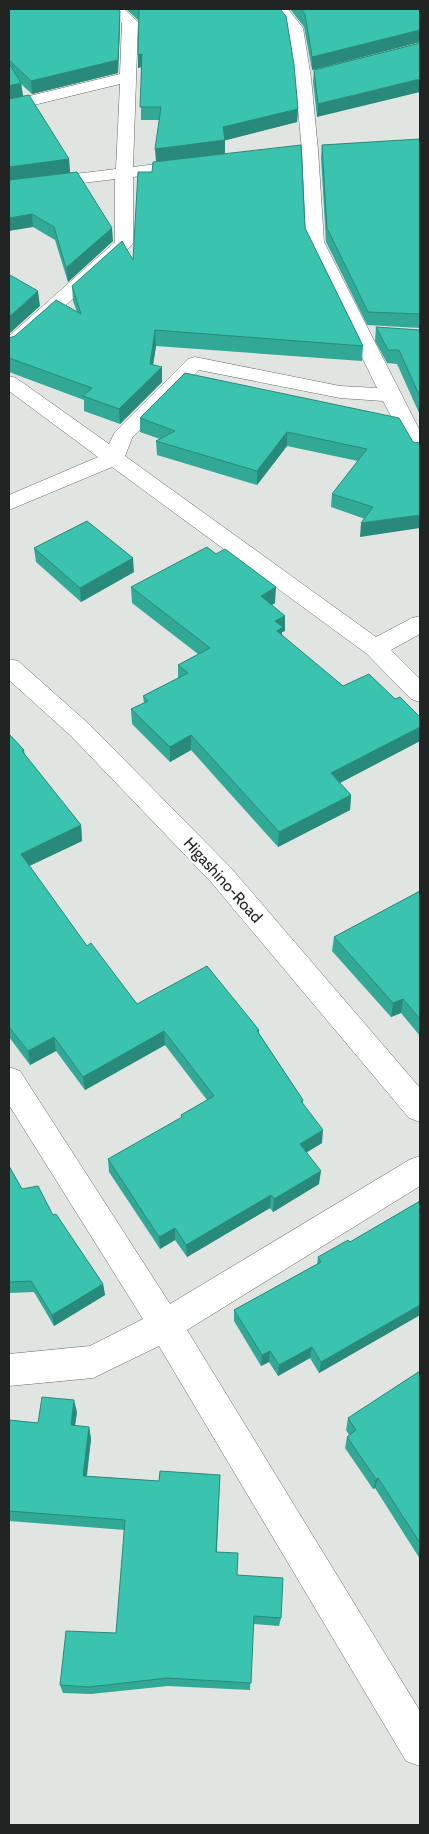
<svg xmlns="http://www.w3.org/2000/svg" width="429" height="1834" font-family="Cabin,sans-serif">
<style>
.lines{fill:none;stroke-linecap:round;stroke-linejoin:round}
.minor-casing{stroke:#666966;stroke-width:1}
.tertiary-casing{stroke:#666966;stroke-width:1}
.minor{fill:#fff;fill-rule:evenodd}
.tertiary{fill:#fff;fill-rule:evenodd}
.wall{fill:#32a996}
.shaded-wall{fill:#29897a}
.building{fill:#3ac4af;stroke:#29897a}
.labels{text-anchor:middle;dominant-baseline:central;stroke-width:4.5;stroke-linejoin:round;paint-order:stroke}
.street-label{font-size:16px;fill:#222423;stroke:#fff}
</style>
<rect width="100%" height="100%" fill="#e1e5e2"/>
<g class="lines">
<defs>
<g id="minor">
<path d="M 108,9 L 124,9 L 138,22 L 133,167 L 188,160 L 194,161 L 197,165 L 194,169 L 188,170 L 133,177 L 133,243 L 130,247 L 16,350 L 9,352 L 9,336 L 115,242 L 115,179 L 9,192 L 9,182 L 116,169 L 120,84 L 9,111 L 9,101 L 120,74 L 122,23 Z"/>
<path d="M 273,9 L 288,9 L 303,28 L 311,78 L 318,150 L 324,242 L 420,431 L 420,456 L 413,455 L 409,450 L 383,401 L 340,398 L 199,370 L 132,438 L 125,456 L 376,637 L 412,618 L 420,616 L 420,634 L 391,650 L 420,679 L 420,702 L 411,699 L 367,654 L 112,467 L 9,510 L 9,495 L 98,457 L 9,391 L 9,376 L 16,378 L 109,444 L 115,432 L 188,359 L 195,357 L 340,386 L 377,388 L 306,242 L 302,150 L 295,78 L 287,28 Z"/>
<path d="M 9,1067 L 20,1071 L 170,1304 L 409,1160 L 420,1156 L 420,1186 L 187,1330 L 420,1711 L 420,1766 L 406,1761 L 159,1346 L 93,1378 L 9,1386 L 9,1354 L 90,1346 L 143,1319 L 9,1105 Z"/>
</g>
<path id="tertiary" d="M 9,659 L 18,661 L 89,724 L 231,868 L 420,1088 L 420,1122 L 409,1118 L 211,882 L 71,736 L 9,680 Z"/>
</defs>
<use href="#minor" class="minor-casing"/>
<use href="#tertiary" class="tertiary-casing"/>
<use href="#minor" class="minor"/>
<use href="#tertiary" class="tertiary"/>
</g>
<g class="wall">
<path d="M 9,9 L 120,11 L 120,24 L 118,73 L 32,94 L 21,84 L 23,96 L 16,97 L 69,159 L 70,173 L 9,180 Z"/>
<path d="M 126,9 L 280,9 L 298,109 L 297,122 L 225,140 L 225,153 L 305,228 L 363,346 L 362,361 L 156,346 L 153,365 L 162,382 L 120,424 L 84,411 L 84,400 L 9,372 L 9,338 L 15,336 L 77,312 L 73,301 L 72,286 L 133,260 L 152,172 L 156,161 L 160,120 L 141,120 L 141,67 L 138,68 L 138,55 L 139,21 Z"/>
<path d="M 290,9 L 420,9 L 420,43 L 420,42 L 312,70 L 304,27 Z"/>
<path d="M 420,43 L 317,117 L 313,82 L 314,70 Z"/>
<path d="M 420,139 L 420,328 L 367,325 L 326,242 L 321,158 L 322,145 Z"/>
<path d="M 9,180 L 113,241 L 68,282 L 55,240 L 33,227 Z"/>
<path d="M 376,327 L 420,330 L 420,415 L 397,364 L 387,363 L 375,341 Z"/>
<path d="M 140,418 L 413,442 L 360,537 L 365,519 L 331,507 L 332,494 L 358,461 L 287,446 L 257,485 L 157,455 L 156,441 L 160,439 L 140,432 Z"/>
<path d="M 34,548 L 134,572 L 81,602 L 36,562 Z"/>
<path d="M 131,587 L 275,603 L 272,605 L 285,616 L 285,631 L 282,632 L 282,636 L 343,686 L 420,741 L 340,783 L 351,795 L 350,810 L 278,847 L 191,750 L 170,762 L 132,724 L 131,709 L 144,703 L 143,696 L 178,678 L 178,665 L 198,654 L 132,603 Z"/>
<path d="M 9,734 L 24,750 L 25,755 L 81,825 L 82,841 L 29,866 L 87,946 L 137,1004 L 259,1030 L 259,1033 L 303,1100 L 303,1104 L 322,1143 L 307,1152 L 319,1184 L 273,1212 L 270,1208 L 187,1257 L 175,1240 L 160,1249 L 109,1172 L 108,1159 L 181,1118 L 181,1115 L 207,1100 L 165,1045 L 85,1090 L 56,1051 L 30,1065 L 9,1037 Z"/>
<path d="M 420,891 L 420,1036 L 401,1013 L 391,1017 L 332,951 L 334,937 Z"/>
<path d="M 9,1166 L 22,1189 L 53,1215 L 103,1284 L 105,1295 L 54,1326 L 34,1292 L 9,1293 Z"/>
<path d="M 420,1201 L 420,1315 L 319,1373 L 310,1358 L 278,1376 L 269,1362 L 261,1366 L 234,1321 L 234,1310 L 317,1264 L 318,1257 L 350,1242 Z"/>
<path d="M 420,1371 L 420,1559 L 375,1488 L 373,1489 L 345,1448 L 347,1437 L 349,1435 L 346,1430 L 348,1418 Z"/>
<path d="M 77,1412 L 75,1426 L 89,1427 L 91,1439 L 87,1476 L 159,1481 L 220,1475 L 217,1552 L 237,1575 L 281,1618 L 279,1626 L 253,1624 L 250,1690 L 168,1686 L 91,1694 L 63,1693 L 60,1685 L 116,1633 L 125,1530 L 9,1521 L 9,1420 L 38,1423 Z"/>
</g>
<g class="shaded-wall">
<path d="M 120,11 L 120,24 L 118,73 L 32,94 L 31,81 Z"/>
<path d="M 420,30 L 420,42 L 312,70 L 312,57 Z"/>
<path d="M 142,54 L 142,67 L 138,68 L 138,55 Z"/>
<path d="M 420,79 L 420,92 L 317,117 L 318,104 Z"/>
<path d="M 21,83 L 23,96 L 9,100 L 9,86 Z"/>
<path d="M 298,109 L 297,122 L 223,141 L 223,127 Z"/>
<path d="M 225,140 L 225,154 L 156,162 L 155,149 Z"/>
<path d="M 69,159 L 70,173 L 9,180 L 9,167 Z"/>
<path d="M 32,214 L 33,227 L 9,231 L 9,218 Z"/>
<path d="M 112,228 L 113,241 L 68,282 L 66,268 Z"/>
<path d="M 38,291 L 40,306 L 9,334 L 9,317 Z"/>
<path d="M 155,330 L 156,346 L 151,377 L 162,367 L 162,382 L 120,424 L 119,409 L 150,364 Z"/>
<path d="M 287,432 L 287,446 L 257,485 L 257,471 Z"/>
<path d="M 420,515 L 420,528 L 360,537 L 361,523 Z"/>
<path d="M 133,558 L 134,572 L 81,602 L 80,588 Z"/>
<path d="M 276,587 L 275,603 L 260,612 L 261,596 Z"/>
<path d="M 285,616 L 285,631 L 282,632 L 282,643 L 276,636 L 275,621 Z"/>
<path d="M 420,727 L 420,741 L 330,788 L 331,773 Z"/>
<path d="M 191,735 L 191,750 L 170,762 L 170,747 Z"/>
<path d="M 351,795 L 350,810 L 278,847 L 279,832 Z"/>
<path d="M 81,825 L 82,841 L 23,869 L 21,854 Z"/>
<path d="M 403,999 L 401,1013 L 391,1017 L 393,1003 Z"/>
<path d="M 164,1031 L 165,1045 L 85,1090 L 83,1077 Z"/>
<path d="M 54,1037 L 56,1051 L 30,1065 L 28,1051 Z"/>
<path d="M 323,1130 L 322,1143 L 299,1157 L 300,1144 Z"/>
<path d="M 321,1171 L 319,1184 L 273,1212 L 274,1199 Z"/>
<path d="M 271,1195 L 270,1208 L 187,1257 L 186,1245 Z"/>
<path d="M 175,1228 L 175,1240 L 160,1249 L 159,1237 Z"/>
<path d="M 103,1284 L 105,1295 L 54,1326 L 52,1315 Z"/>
<path d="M 420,1305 L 420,1315 L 319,1373 L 321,1362 Z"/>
<path d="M 312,1347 L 310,1358 L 278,1376 L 279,1365 Z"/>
<path d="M 270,1351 L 269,1362 L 261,1366 L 262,1355 Z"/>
<path d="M 74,1400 L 77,1412 L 73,1437 L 71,1425 Z"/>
<path d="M 89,1427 L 91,1439 L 85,1486 L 83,1476 Z"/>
<path d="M 378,1478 L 375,1488 L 373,1489 L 376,1479 Z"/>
</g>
<g class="building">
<path d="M 9,9 L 117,9 L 120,11 L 118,60 L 31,81 L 9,60 Z"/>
<path d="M 139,9 L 280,9 L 286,16 L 294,65 L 298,109 L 223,127 L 225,140 L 155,149 L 161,107 L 140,107 L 142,54 L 138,55 L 139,10 Z"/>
<path d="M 301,9 L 420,9 L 420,30 L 312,57 L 305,14 Z"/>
<path d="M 420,43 L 420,79 L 318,104 L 314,70 Z"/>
<path d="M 9,63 L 21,83 L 9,86 Z"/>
<path d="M 29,95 L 69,159 L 9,167 L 9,99 Z"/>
<path d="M 420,139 L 420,314 L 368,312 L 327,228 L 322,145 Z"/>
<path d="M 301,145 L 305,228 L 363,346 L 155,330 L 150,364 L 162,367 L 119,409 L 83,396 L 92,388 L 9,358 L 9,338 L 15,336 L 56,300 L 81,314 L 72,286 L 122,241 L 133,260 L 138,172 L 152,172 L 153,162 Z"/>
<path d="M 77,172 L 112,228 L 66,268 L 54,227 L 32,214 L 9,218 L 9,180 Z"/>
<path d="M 10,275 L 38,291 L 9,317 L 9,276 Z"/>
<path d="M 376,327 L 420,330 L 420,397 L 399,350 L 388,350 Z"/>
<path d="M 185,373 L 399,418 L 413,442 L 420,443 L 420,515 L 361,523 L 373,507 L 332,494 L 367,449 L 287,432 L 257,471 L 156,441 L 175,431 L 140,418 Z"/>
<path d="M 87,521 L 133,558 L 80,588 L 34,548 Z"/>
<path d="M 207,547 L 216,554 L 225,549 L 276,587 L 261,596 L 285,616 L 275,621 L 283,627 L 277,631 L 343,686 L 369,674 L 395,699 L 400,697 L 420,717 L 420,727 L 331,773 L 351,795 L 279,832 L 191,735 L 170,747 L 131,709 L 148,701 L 143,696 L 188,673 L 178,665 L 210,648 L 131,587 Z"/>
<path d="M 9,734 L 24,750 L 22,751 L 81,825 L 21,854 L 87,946 L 91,943 L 137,1004 L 207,966 L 259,1030 L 257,1031 L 303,1100 L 301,1101 L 323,1130 L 300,1144 L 321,1171 L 274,1199 L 271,1195 L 186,1245 L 175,1228 L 159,1237 L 108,1159 L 182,1117 L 181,1115 L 214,1096 L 164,1031 L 83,1077 L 54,1037 L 28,1051 L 9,1027 Z"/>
<path d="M 420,891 L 420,1019 L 403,999 L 393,1003 L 334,937 Z"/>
<path d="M 9,1166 L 22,1189 L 38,1186 L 53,1215 L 56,1214 L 103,1284 L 52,1315 L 31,1281 L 9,1282 Z"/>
<path d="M 420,1201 L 420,1305 L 321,1362 L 312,1347 L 279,1365 L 270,1351 L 262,1355 L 234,1310 L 321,1262 L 318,1257 L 348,1240 L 350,1242 Z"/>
<path d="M 420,1371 L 420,1543 L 378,1478 L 376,1479 L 347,1437 L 356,1430 L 348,1418 Z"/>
<path d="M 42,1397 L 74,1400 L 71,1425 L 89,1427 L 83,1476 L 159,1481 L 160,1471 L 220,1475 L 216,1552 L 238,1553 L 237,1575 L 283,1578 L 281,1618 L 254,1616 L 251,1683 L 167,1678 L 89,1687 L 60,1685 L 66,1631 L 116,1633 L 125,1520 L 9,1511 L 9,1420 L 38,1423 Z"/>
</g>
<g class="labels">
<g class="street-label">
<text transform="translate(223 880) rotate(48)">Higashino-Road</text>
</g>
</g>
<rect width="429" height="1834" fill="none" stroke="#222423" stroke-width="20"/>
</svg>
